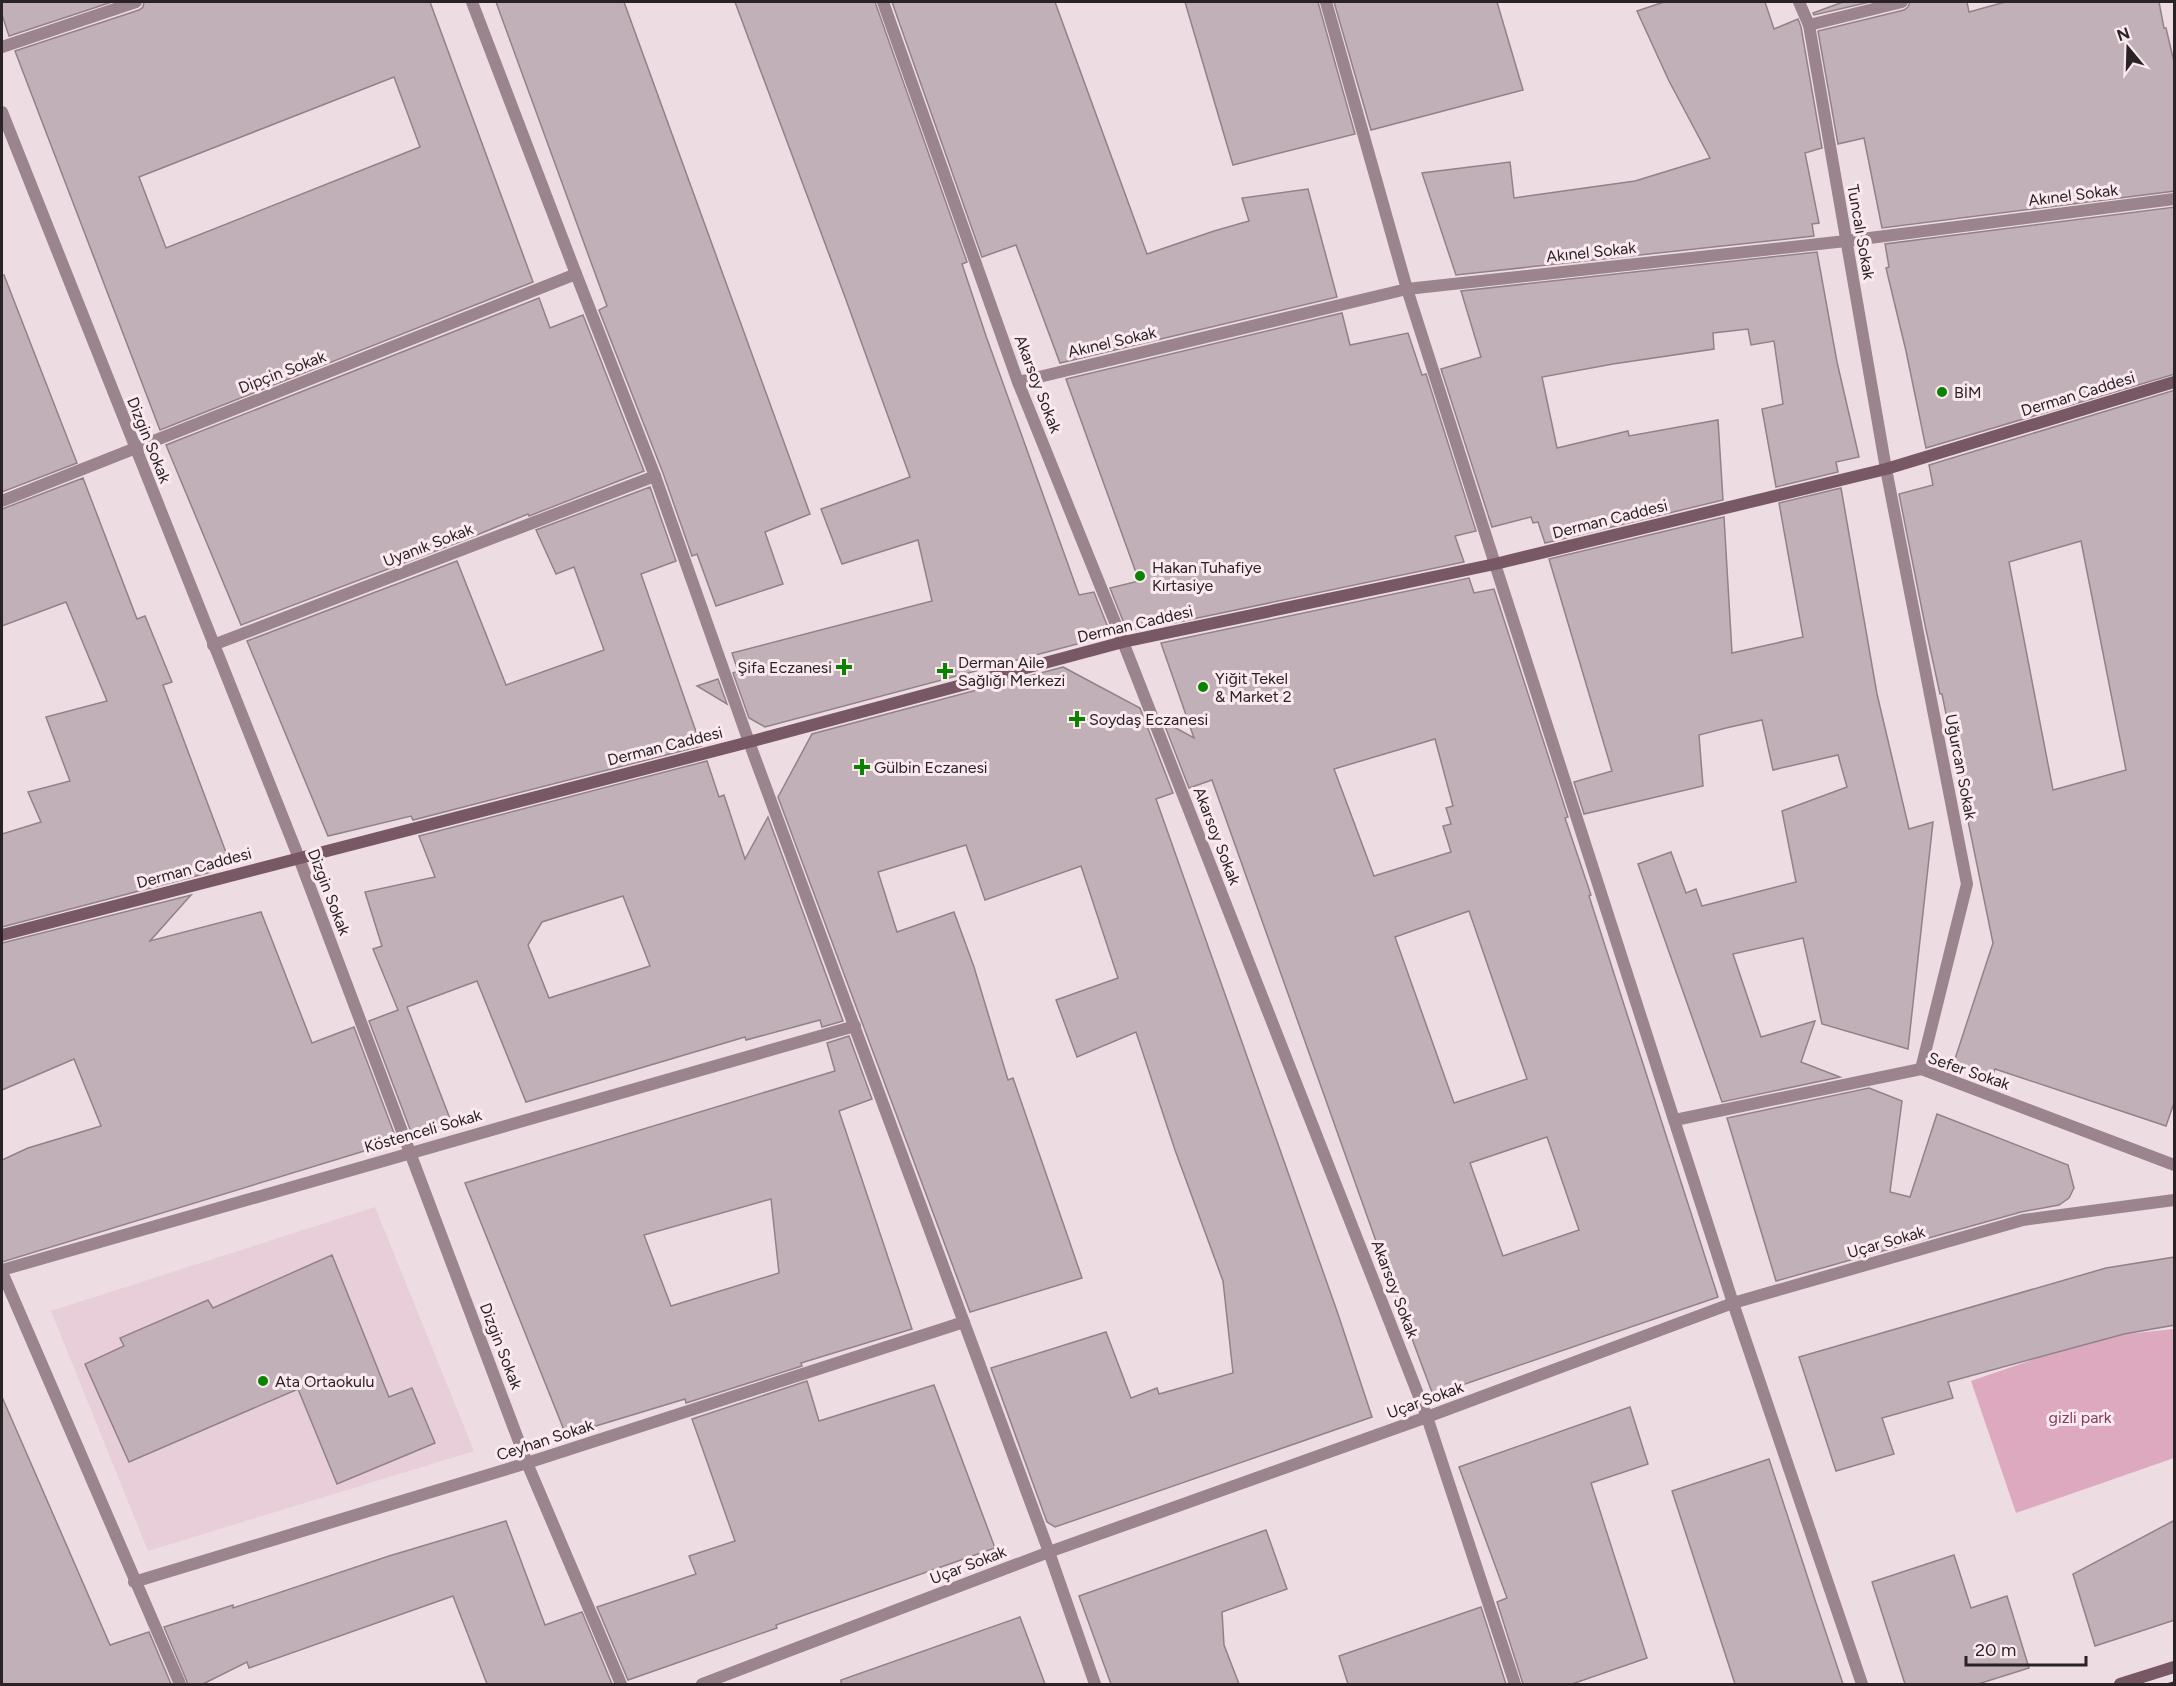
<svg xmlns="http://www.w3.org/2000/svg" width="2176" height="1686" font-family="Figtree,sans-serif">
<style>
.built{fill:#e7ced8}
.green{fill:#dda9bf}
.building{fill:#c1b0b7;stroke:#928288;stroke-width:1.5;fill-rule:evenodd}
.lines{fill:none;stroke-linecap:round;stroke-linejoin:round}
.minor{stroke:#9b848d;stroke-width:12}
.secondary{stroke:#785865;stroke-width:12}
.tram{stroke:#3e3639;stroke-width:1.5}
.poi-dot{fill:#0a8400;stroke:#fbe9f0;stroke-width:2}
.labels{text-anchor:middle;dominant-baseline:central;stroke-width:6;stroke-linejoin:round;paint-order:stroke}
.street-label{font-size:16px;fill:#2a2326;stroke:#fbe9f0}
.poi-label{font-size:16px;fill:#2a2326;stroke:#fbe9f0;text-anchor:start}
.park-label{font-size:16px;fill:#7f3e5d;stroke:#fbe9f0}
</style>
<rect width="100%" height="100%" fill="#eedce3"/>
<path class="built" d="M 375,1207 L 474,1451 L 148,1551 L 51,1311 Z"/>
<path class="green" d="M 2174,1329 L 2174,1458 L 2016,1513 L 1971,1381 L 2098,1337 Z"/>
<g class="building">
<path d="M 2,2 L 112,2 L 9,36 L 2,15 Z"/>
<path d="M 144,2 L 430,2 L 533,282 L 160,430 L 15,51 L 139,10 L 143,7 ZM 394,77 L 420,147 L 166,248 L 139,177 Z"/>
<path d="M 496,2 L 624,2 L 810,514 L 765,532 L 783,584 L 716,606 L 697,554 L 692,556 L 663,473 L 599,310 L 607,306 Z"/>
<path d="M 735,2 L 875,2 L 967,262 L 962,264 L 986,336 L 1079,595 L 1094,592 L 1111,635 L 765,727 L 749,718 L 733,673 L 738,671 L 732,653 L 932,601 L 918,540 L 842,564 L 821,509 L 910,477 L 845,297 Z"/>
<path d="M 892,2 L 1055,2 L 1147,254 L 1214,231 L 1249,221 L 1242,198 L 1308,189 L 1337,297 L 1060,363 L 1016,245 L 982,257 Z"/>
<path d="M 1185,2 L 1318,2 L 1355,134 L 1233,165 Z"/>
<path d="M 1334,2 L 1497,2 L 1523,90 L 1371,130 Z"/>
<path d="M 1664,2 L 1765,2 L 1774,29 L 1798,19 L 1801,27 L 1822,148 L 1805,153 L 1819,223 L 1812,224 L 1814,236 L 1456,275 L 1422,173 L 1510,162 L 1514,198 L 1635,181 L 1710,158 L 1669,81 L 1637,11 Z"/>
<path d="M 1843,2 L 1870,2 L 1814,15 L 1813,13 Z"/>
<path d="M 1910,2 L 1967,2 L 1969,12 L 2005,2 L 2159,2 L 2164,28 L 2166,28 L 2175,66 L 2175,191 L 1882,228 L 1864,138 L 1838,144 L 1818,31 L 1904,10 L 1908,7 Z"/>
<path d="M 2175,207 L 2175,374 L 1926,448 L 1906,351 L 1886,268 L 1889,267 L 1885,244 Z"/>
<path d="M 1817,252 L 1837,362 L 1859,457 L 1836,462 L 1838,472 L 1776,487 L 1762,409 L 1783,404 L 1774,341 L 1751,345 L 1748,329 L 1713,333 L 1714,349 L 1613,364 L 1542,377 L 1557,448 L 1628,431 L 1629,436 L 1718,420 L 1723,500 L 1545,543 L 1538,522 L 1533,523 L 1531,517 L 1492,527 L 1441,369 L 1481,357 L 1461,291 Z"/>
<path d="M 2,275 L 4,275 L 77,463 L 2,492 Z"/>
<path d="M 539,298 L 550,328 L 583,315 L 644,471 L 529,516 L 528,514 L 467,539 L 241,625 L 166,445 Z"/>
<path d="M 1342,313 L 1350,345 L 1408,333 L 1422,375 L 1426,374 L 1476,531 L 1455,536 L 1464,562 L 1155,627 L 1154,624 L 1127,631 L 1110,588 L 1139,581 L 1066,379 Z"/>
<path d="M 2175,390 L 2175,1100 L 2166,1126 L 1995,1069 L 1993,1074 L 1954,1062 L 1993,943 L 1942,694 L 1940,694 L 1925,625 L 1899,494 L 1933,485 L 1929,465 ZM 2081,541 L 2126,770 L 2053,790 L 2009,562 Z"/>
<path d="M 83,478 L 137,619 L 145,616 L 172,682 L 163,685 L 227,855 L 211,872 L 2,927 L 2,834 L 41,822 L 28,792 L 70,781 L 46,717 L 107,701 L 66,602 L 2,626 L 2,509 Z"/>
<path d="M 650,487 L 676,561 L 641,574 L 701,746 L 413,820 L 411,816 L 328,836 L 247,641 L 457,561 L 506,685 L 604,650 L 574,567 L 556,574 L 536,530 Z"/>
<path d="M 1841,488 L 1877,694 L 1909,829 L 1933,822 L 1908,1049 L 1822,1024 L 1803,938 L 1733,954 L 1761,1037 L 1815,1021 L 1801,1062 L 1840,1077 L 1722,1102 L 1638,864 L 1671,852 L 1686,893 L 1696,889 L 1702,906 L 1796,882 L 1782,811 L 1847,787 L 1838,755 L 1773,770 L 1762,720 L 1726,728 L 1699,735 L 1703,786 L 1584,814 L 1574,782 L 1612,771 L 1549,559 L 1724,517 L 1732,653 L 1803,637 L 1779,503 Z"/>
<path d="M 1469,578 L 1474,593 L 1494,589 L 1568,817 L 1565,818 L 1591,895 L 1589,896 L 1718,1297 L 1433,1395 L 1382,1258 L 1212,780 L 1189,788 L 1163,721 L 1194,738 L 1161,643 ZM 1435,739 L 1453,806 L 1446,808 L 1451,824 L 1443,826 L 1451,852 L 1374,876 L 1334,769 ZM 1469,911 L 1527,1079 L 1454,1103 L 1395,937 ZM 1547,1137 L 1579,1230 L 1503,1256 L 1470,1163 Z"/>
<path d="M 1063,667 L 1140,708 L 1173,793 L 1156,799 L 1338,1314 L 1372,1417 L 1055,1527 L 1047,1522 L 991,1368 L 1106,1332 L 1131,1398 L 1157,1388 L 1159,1394 L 1233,1373 L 1223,1281 L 1175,1150 L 1136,1032 L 1077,1057 L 1056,1000 L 1118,978 L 1081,866 L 985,900 L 966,845 L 878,872 L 897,932 L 954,912 L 974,967 L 1008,1080 L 1013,1078 L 1082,1278 L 970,1312 L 778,797 L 812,734 Z"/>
<path d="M 718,679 L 727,704 L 697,686 Z"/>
<path d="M 707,761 L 719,797 L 724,795 L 745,859 L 768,817 L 843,1021 L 822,1027 L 820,1020 L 746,1040 L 745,1037 L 526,1102 L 477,981 L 407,1007 L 452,1124 L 413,1137 L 369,1021 L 398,1010 L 373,949 L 382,946 L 365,892 L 435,877 L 419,836 ZM 623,896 L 650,966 L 549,998 L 528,945 L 542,922 Z"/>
<path d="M 191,895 L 150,941 L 261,912 L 312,1043 L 354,1027 L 397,1141 L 2,1262 L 2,1160 L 28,1148 L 101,1126 L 74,1059 L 2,1090 L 2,943 Z"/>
<path d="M 849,1036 L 872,1099 L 839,1111 L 912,1329 L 801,1363 L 802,1366 L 686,1403 L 685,1399 L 566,1435 L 465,1183 L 835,1071 L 827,1043 ZM 771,1199 L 779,1273 L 671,1306 L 644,1235 Z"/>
<path d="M 1869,1088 L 1902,1101 L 1890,1192 L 1910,1197 L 1937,1114 L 2068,1165 L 2074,1188 L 2069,1198 L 2059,1205 L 2021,1212 L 1776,1281 L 1727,1118 Z"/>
<path d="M 332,1255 L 389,1397 L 412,1388 L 435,1443 L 337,1484 L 298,1389 L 129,1462 L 85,1364 L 124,1346 L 120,1338 L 208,1300 L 213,1308 Z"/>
<path d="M 2175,1257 L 2175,1325 L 2124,1334 L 1948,1382 L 1953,1398 L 1882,1418 L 1894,1454 L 1836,1471 L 1799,1357 L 2106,1268 Z"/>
<path d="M 807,1381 L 819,1421 L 934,1385 L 995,1548 L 776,1625 L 777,1628 L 628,1680 L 597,1607 L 696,1574 L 689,1556 L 735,1541 L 692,1419 Z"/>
<path d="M 2,1397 L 110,1645 L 149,1632 L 171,1684 L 2,1684 Z"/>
<path d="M 1630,1407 L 1648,1464 L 1591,1483 L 1647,1658 L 1572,1684 L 1523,1684 L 1497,1602 L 1507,1598 L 1459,1467 Z"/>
<path d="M 1769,1459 L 1816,1603 L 1843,1684 L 1735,1684 L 1672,1491 Z"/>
<path d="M 2175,1520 L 2175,1620 L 2095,1646 L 2073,1574 Z"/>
<path d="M 506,1521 L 545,1625 L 582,1612 L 612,1684 L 487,1684 L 453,1596 L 249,1668 L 247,1662 L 203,1684 L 188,1684 L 164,1627 L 233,1605 L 233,1608 L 389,1556 Z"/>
<path d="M 1266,1530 L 1287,1589 L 1222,1612 L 1224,1645 L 1239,1684 L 1111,1684 L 1079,1596 Z"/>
<path d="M 1954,1555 L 1971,1608 L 2007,1596 L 2029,1668 L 1978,1684 L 1905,1684 L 1872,1582 Z"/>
<path d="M 1481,1607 L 1506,1684 L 1348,1684 L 1339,1656 Z"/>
<path d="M 1020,1617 L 1045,1684 L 841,1684 L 841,1680 Z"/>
</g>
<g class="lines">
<g class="minor">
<path d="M 472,2 L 576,274 L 655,476 L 749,742 L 1049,1552 L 1095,1684"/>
<path d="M 883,2 L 1018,382 L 1123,642 L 1427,1417 L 1515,1684"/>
<path d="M 1326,2 L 1407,289 L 1495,564 L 1733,1303 L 1862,1684"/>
<path d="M 1799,2 L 1809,25 L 1886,469 L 1967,884 L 1921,1069"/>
<path d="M 1809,25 L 1902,2"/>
<path d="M 2,47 L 136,2"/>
<path d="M 2,112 L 299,858 L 527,1463 L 621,1684"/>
<path d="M 1018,382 L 1407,289 L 1846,241 L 2174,199"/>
<path d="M 2,501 L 576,274"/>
<path d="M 213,645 L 655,476"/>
<path d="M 1675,1120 L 1921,1069 L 2174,1165"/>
<path d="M 2,1270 L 855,1026"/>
<path d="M 2,1272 L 180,1684"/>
<path d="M 134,1582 L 527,1463 L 964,1322"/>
<path d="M 702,1684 L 1049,1552 L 1427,1417 L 1733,1303 L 2023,1220 L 2174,1200"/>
</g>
<g class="secondary">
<path d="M 2,935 L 749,742 L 1123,642 L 1495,564 L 1886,469 L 2174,382"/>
<path d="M 2120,1684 L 2174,1667"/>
</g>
<path class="tram" d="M 2167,1684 L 2174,1682"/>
</g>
<g class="poi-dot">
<circle cx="1942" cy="392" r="6"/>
<circle cx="1140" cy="576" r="6"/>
<path d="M841 658h6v6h6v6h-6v6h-6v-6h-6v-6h6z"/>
<path d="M942 662h6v6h6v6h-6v6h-6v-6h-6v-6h6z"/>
<circle cx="1203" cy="687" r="6"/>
<path d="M1074 710h6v6h6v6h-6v6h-6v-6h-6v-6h6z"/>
<path d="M859 758h6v6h6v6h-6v6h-6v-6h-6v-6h6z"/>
<circle cx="263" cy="1381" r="6"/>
</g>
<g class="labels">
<g class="street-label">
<text transform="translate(2073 195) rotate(-7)">Akınel Sokak</text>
<text transform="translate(1861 232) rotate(80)">Tuncalı Sokak</text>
<text transform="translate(1591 252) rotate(-6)">Akınel Sokak</text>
<text transform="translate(1112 342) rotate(-13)">Akınel Sokak</text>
<text transform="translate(282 372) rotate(-21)">Dipçin Sokak</text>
<text transform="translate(1038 384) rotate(69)">Akarsoy Sokak</text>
<text transform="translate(2078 394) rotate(-17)">Derman Caddesi</text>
<text transform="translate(149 440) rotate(68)">Dizgin Sokak</text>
<text transform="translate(1610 519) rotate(-14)">Derman Caddesi</text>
<text transform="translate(428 545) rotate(-21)">Uyanık Sokak</text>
<text transform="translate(1135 624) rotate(-13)">Derman Caddesi</text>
<text transform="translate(665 746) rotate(-14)">Derman Caddesi</text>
<text transform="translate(1961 767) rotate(79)">Uğurcan Sokak</text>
<text transform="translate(1217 836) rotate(69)">Akarsoy Sokak</text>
<text transform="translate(194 868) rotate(-15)">Derman Caddesi</text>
<text transform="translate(329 892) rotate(69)">Dizgin Sokak</text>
<text transform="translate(1969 1071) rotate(19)">Sefer Sokak</text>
<text transform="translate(423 1131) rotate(-16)">Köstenceli Sokak</text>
<text transform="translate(1886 1242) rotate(-16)">Uçar Sokak</text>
<text transform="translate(1395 1289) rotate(69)">Akarsoy Sokak</text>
<text transform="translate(501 1346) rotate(69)">Dizgin Sokak</text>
<text transform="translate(1425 1400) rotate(-20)">Uçar Sokak</text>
<text transform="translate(545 1440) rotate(-18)">Ceyhan Sokak</text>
<text transform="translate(968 1565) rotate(-21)">Uçar Sokak</text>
</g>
<g class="poi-label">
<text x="1954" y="392">BİM</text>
<text x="1152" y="567">Hakan Tuhafiye<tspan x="1152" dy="18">Kırtasiye</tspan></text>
<text x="958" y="662">Derman Aile<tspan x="958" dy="18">Sağlığı Merkezi</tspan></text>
<text x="832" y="667" text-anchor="end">Şifa Eczanesi</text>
<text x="1215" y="678">Yiğit Tekel<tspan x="1215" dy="18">&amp; Market 2</tspan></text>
<text x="1089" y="719">Soydaş Eczanesi</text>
<text x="874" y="767">Gülbin Eczanesi</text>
<text x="275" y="1381">Ata Ortaokulu</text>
</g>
<g class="park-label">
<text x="2080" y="1417">gizli park</text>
</g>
</g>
<rect width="2176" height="1686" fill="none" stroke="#2a2326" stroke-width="6"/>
<g transform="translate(2128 48) rotate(341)" stroke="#fbe9f0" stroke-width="4.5" paint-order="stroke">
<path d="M0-4.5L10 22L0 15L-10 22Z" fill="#2a2326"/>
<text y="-9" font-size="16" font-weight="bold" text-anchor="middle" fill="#2a2326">N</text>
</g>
<path d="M1966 1656v9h120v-9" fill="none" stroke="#2a2326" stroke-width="3"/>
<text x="1975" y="1656" font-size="18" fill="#2a2326" stroke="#fbe9f0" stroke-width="4.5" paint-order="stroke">20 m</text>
</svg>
